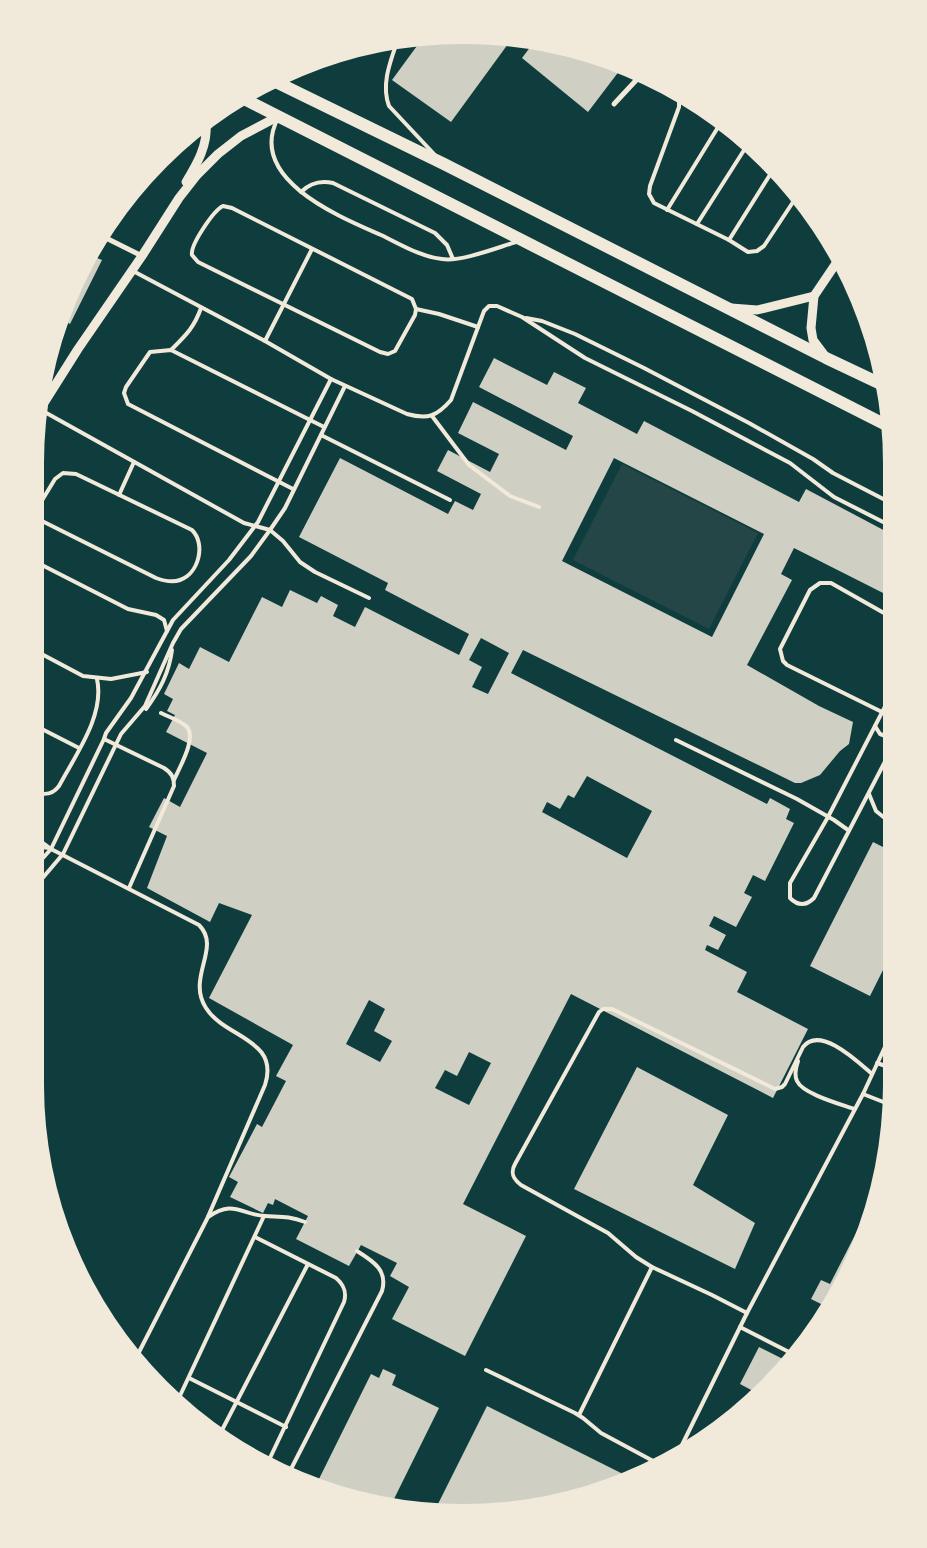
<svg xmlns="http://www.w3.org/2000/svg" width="927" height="1548" font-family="'PT Sans',sans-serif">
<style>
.green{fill:#244646}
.building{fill:#cfcfc3;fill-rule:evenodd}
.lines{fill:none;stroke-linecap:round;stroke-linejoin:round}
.service{stroke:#f1e9da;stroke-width:4}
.minor{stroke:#f1e9da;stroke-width:5}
.tertiary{stroke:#f1e9da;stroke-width:9}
.primary{stroke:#f1e9da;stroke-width:12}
</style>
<rect width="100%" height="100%" fill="#0f3d3e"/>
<path class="green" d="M 622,464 L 758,533 L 709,629 L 573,560 Z"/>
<g class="building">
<path d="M 464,35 L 511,40 L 451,122 L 392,80 L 422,39 Z"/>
<path d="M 534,42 L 547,43 L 623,66 L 588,112 L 522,58 Z"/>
<path d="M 92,256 L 102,260 L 70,324 L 61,319 Z"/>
<path d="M 494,358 L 547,385 L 554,372 L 586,388 L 578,403 L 637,434 L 644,421 L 799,502 L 806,489 L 891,534 L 891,597 L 794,548 L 781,574 L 792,580 L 747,665 L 819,706 L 853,722 L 849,744 L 840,751 L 820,775 L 801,783 L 795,783 L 523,650 L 511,673 L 767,804 L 770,798 L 790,809 L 786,819 L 794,823 L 765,881 L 753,875 L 744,893 L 752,897 L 736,927 L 714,916 L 709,926 L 726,935 L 718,950 L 707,945 L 705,950 L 747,972 L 737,992 L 808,1029 L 773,1098 L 571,994 L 463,1204 L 526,1236 L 465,1356 L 392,1319 L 409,1287 L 390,1276 L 397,1263 L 361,1245 L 349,1266 L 296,1239 L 308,1216 L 275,1199 L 273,1205 L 268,1203 L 263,1213 L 230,1197 L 238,1182 L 229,1177 L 257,1124 L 262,1127 L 286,1081 L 276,1076 L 293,1045 L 209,998 L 252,915 L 219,903 L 210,922 L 147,888 L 167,836 L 149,827 L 164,798 L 180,807 L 207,753 L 166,732 L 175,715 L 167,711 L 173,699 L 164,694 L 179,663 L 189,669 L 200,647 L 229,662 L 262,597 L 282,607 L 290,590 L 317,603 L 321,596 L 338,605 L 333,616 L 355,627 L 365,607 L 459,655 L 469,634 L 385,590 L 388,583 L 299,537 L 340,458 L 448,514 L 455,501 L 473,510 L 481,494 L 437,471 L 448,450 L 490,472 L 499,454 L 458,433 L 473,402 L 566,450 L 573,436 L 479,387 ZM 614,458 L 764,534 L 712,637 L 562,561 ZM 481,638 L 509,653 L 488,694 L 472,687 L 482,667 L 469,660 ZM 587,776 L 652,811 L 627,858 L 542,812 L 547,802 L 560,809 L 568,795 L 574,798 ZM 369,1000 L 385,1009 L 374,1031 L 392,1041 L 380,1062 L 346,1044 ZM 469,1052 L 491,1063 L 469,1105 L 435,1088 L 445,1070 L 457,1076 Z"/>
<path d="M 873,842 L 891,851 L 891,966 L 886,964 L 870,996 L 810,966 Z"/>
<path d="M 637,1067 L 728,1115 L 693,1185 L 755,1223 L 735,1269 L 574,1189 Z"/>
<path d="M 874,1198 L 869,1223 L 827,1307 L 811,1299 L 821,1280 L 830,1284 Z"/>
<path d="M 759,1347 L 785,1360 L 755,1392 L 740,1384 Z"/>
<path d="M 383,1369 L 396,1375 L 392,1385 L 439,1408 L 393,1501 L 326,1490 L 316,1485 L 371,1374 L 379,1378 Z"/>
<path d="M 487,1406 L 627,1476 L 601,1490 L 463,1513 L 436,1508 Z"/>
</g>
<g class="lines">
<g class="service">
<path d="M 397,42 C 390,62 381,85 389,106 L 434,154"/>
<path d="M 643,76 L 676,95 L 679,100 L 679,107 L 650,186 L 649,194 L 654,203 L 729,240 L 748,252 L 757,251 L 764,246 L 797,196"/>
<path d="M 278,118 C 246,179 340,217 381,235 C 400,244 421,257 442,259 C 461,262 496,248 516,242"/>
<path d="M 301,192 C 310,183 320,180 333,183 L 435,233 L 447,245 L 453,259"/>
<path d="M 223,206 L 232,208 L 412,299 L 416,309 L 415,315 L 395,351 L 388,354 L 380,352 L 198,262 L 192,255 C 190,245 214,210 223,206 Z"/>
<path d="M 667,210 L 720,124"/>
<path d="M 697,224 L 746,147"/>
<path d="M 729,240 L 773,170"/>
<path d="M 133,271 L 265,341 L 331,379 L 407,414 C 428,420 437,416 451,400 L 484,311 L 489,306 L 497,306 L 522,317 L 585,358 L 692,411 L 790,463 L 834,497 L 891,526"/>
<path d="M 416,309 L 439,314 L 478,327"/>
<path d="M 526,318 L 542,321 L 575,334 L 644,368 L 749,423 L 813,459 L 833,473 L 891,503"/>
<path d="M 265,341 L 312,249"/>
<path d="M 171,350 C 185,336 194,328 201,308"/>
<path d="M 41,410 L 244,523 L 270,530 L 283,541 L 300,562 L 315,572 L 369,598"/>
<path d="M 432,416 L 469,465 L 510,496 L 539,507"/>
<path d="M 321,435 L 450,500"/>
<path d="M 63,473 L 76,474 L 192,530 C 206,544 199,573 180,580 C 172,583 164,581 156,578 L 40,520 L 36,511 L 38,507 L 55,479 Z"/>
<path d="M 293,489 L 128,404 L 124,393 L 126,387 L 150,352 L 171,350 L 324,427"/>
<path d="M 119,495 L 134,462"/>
<path d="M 36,562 L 128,609 L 156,615 L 164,620 L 167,631"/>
<path d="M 891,617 L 831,583 L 820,583 L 810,590 L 780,649 L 783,661 L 787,665 L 882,712 L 891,710"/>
<path d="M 36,651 L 83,676 L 111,679 L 147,672"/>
<path d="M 891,695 L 828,817 L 790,883 L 790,898 C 798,906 806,906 814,898 L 891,750"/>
<path d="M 146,709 C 160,690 169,673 172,650"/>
<path d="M 161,713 C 169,717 179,720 186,726 C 198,737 179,768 174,780"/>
<path d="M 36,726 L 79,748"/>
<path d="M 875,726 L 880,734 L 891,738"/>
<path d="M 104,739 L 164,768 C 172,773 174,778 174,786 L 129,888"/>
<path d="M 676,740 L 797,799 L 834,820 L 848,830"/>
<path d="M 35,792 C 46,796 53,794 59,786 C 76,754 105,715 97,679"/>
<path d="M 869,794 L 876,811 L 891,823"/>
<path d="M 35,837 L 51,849 L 199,925 C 222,948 186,977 206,1008 C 225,1038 280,1039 265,1085 L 207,1219 L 136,1358"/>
<path d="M 35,846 L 49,848"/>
<path d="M 35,867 L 51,849 L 104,739 L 106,733 L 131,698 L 173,620 L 229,560 L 258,522 L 331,379"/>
<path d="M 35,887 L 63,854 L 121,734 L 145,706 L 173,643 L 181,629 L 251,556 L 270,530 L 285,508 L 345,386"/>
<path d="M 798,1061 C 796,1067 794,1075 797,1081 C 803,1094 840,1104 854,1109"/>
<path d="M 877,1063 L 891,1068"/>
<path d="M 863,1094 L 891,1105"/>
<path d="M 888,1130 L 883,1128 L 891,1113"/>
<path d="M 208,1217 C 234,1199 241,1215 265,1216 C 281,1217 289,1216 305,1222"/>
<path d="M 255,1237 L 336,1278 C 344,1285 347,1292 344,1302 L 269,1460"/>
<path d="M 747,1313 L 712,1295 L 652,1267 L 636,1257 L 608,1233 L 521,1185 C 513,1179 510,1173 515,1164 L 599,1012 L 603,1009 L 612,1009 L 775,1089 L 782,1087 L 785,1084 L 803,1047 C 820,1025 858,1062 872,1074"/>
<path d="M 740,1327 L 791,1353"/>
<path d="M 486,1370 L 575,1413 L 583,1418 L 601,1433 L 655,1462"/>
<path d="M 189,1378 L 286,1427"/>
<path d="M 178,1400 L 264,1216"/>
<path d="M 579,1415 L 652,1267"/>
<path d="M 220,1434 L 308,1264"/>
<path d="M 681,1447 L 747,1313 L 863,1094 L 891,1034"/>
<path d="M 290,1471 L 382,1291 C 388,1270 373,1261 357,1251"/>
</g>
<g class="minor">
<path d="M 614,104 L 641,75"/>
<path d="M 102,236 L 142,256"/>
</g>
<g class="tertiary">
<path d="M 186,182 C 197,164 208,145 206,124"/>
<path d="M 731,308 L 757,310 L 814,296"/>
<path d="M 825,356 L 813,340 L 811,328 L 814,296 L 839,259"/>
<path d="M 42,406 L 78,349 L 142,256 L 179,198 L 197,175 L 218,154 L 241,136 L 279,116"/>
</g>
<g class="primary">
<path d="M 274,81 L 444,164 L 826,358 L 883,385"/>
<path d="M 242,98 L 890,427"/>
</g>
</g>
<path d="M0 0H927V1548H0ZM463 44H464A419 419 0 0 1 883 463V1085A419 419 0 0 1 464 1504H463A419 419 0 0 1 44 1085V463A419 419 0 0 1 463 44Z" fill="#f1e9da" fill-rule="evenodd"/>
</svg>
